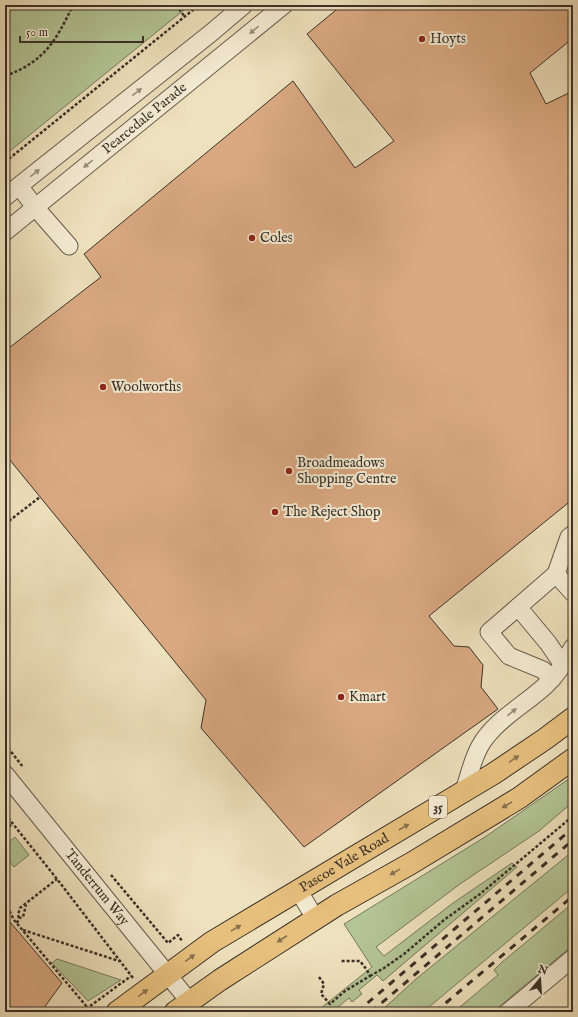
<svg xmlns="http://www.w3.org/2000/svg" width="578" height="1017" font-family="'IM FELL English',serif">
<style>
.green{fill:#b3c495;stroke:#767a5e}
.building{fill:#daa982;stroke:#3a3128}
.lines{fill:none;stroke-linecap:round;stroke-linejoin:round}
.minor-casing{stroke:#675d4d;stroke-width:19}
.major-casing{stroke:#3a3128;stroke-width:23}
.path{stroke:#3a3128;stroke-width:2.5;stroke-dasharray:3 2;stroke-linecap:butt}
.minor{stroke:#f4ecd4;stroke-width:17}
.major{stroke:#e7c07e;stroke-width:21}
.rail{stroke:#3a3128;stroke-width:3;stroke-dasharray:7 7;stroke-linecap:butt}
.oneway{fill:#978e7e}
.oneway2{fill:#88714f}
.poi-dot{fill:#8f2418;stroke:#f4ecd4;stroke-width:1.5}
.labels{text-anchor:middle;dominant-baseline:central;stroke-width:4;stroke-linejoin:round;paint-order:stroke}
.shield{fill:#f4ecd4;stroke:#72695c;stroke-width:1}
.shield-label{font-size:13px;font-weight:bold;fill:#3a3128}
.poi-label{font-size:14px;fill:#3a3128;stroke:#f4ecd4;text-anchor:start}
.street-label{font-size:14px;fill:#3a3128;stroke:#f4ecd4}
</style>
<rect width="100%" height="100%" fill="#eee1bd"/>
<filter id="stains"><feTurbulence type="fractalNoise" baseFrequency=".005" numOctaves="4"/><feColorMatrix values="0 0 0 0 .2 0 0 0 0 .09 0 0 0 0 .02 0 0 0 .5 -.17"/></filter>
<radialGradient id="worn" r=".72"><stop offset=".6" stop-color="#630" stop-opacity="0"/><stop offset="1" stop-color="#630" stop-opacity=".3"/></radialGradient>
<g class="green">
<path d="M 5,5 L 190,5 L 5,155 Z"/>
<path d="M 573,776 L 573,802 L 539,831 L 460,884 L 376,947 L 384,956 L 453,903 L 512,863 L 517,867 L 383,981 L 377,975 L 359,990 L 362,994 L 352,1002 L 349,998 L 332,1012 L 316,1012 L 372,967 L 344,924 L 485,837 Z"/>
<path d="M 15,837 L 29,855 L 14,867 L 5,856 L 5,845 Z"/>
<path d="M 573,851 L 573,887 L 423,1012 L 380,1012 L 416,979 Z"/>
<path d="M 573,903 L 573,945 L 493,1012 L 454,1012 L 498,975 L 494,970 L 501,963 Z"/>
<path d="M 57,959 L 121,980 L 88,1001 L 52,963 Z"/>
</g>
<g class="building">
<path d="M 342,5 L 573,5 L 573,38 L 530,73 L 546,104 L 573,91 L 573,499 L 429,616 L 454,646 L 469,647 L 483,665 L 481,687 L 498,709 L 304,847 L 201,728 L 206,700 L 5,454 L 5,351 L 101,277 L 84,254 L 293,81 L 355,168 L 394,141 L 307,34 Z"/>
<path d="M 5,916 L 62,983 L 41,1012 L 5,1012 Z"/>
</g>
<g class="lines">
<defs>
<g id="minor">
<path d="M 19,186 L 35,207 L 69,246"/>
<path d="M 5,197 L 211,33 L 244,5"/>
<path id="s1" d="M 5,232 L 284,5"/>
<path d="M 556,574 L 569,537 L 573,534"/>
<path d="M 518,607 L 556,574 L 573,593"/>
<path d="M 552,679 L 543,670 L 509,656 L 489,632 L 518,607 L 548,643 L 563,665"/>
<path id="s2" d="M 5,774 L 189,1001"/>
<path d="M 464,791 C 470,773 474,752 486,737 C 502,716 527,703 546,685 C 558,674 565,661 573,647"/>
<path d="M 298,890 L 315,918"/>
<path d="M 508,1012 L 573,958"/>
</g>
<g id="major">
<path id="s3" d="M 117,1012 L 212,942 L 493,774 L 545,739 L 573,718"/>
<path d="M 175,1012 L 220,980 L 337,905 L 410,864 L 519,798 L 573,759"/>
</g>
</defs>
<use href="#minor" class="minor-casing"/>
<use href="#major" class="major-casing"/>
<g class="path">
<path d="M 176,5 L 185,17"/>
<path d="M 5,76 C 44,62 56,41 73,5"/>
<path d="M 5,162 L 199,5"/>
<path d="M 5,524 L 40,497"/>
<path d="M 5,744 L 23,767"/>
<path d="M 5,814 L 57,879 L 133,978"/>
<path d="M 5,830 L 12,824"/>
<path d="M 111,875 L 168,943 L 178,935 L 182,941"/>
<path d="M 5,902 L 14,920 L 87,1007"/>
<path d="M 19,918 L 18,915 L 20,908 L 57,879"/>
<path d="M 17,923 L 19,918 L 23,917 L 26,905"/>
<path d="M 23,930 L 119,961"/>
<path d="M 568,942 L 573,938"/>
<path d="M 370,976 L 384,968 L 404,954 L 444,920 L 480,894 L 573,816"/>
<path d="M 319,977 L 324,984 L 321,994 L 330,1004 L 345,991 L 370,976 L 367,970 L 360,961 L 341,961"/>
<path d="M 82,1012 L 131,976"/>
<path d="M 485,1012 L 493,1006"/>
</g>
<use href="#minor" class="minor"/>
<use href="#major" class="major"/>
<g class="rail">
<path d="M 357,1012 L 573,828"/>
<path d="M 371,1012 L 573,840"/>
<path d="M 435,1012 L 573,896"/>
</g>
</g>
<defs><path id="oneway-solid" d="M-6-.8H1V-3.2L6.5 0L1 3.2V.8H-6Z"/></defs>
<g class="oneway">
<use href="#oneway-solid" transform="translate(254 30) rotate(140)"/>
<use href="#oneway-solid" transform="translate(137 92) rotate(-38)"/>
<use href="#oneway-solid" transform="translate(88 164) rotate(141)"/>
<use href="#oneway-solid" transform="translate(35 173) rotate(-38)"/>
<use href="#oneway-solid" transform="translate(512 712) rotate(-39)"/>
</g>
<g class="oneway2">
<use href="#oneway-solid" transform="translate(514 759) rotate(-34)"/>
<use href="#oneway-solid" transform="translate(507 805) rotate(149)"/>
<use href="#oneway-solid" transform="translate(404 827) rotate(-30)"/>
<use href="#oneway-solid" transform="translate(395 872) rotate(151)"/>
<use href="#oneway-solid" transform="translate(236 928) rotate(-31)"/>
<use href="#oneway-solid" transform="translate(282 939) rotate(147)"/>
<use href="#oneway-solid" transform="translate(190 958) rotate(-36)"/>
<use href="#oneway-solid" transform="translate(143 993) rotate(-37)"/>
</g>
<g class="poi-dot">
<circle cx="422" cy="39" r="4"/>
<circle cx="252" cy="238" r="4"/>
<circle cx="103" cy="387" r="4"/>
<circle cx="289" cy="471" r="4"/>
<circle cx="275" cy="512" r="4"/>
<circle cx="341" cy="697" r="4"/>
</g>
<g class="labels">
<rect class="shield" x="429" y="796" width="18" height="22" rx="3"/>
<g class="shield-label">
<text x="438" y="807">35</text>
</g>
<g class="poi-label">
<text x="430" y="39">Hoyts</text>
<text x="260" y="238">Coles</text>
<text x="111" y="387">Woolworths</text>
<text x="297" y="463">Broadmeadows<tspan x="297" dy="16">Shopping Centre</tspan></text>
<text x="283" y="512">The Reject Shop</text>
<text x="349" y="697">Kmart</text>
</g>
<g class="street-label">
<text stroke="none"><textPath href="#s1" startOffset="180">Pearcedale Parade</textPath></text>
<text stroke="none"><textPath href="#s3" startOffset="272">Pascoe Vale Road</textPath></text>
<text stroke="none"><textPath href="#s2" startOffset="146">Tanderrum Way</textPath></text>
</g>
</g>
<rect width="578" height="1017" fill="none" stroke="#eee1bd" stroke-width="20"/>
<rect x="6" y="6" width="566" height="1005" fill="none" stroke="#3a3128" stroke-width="2"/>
<rect x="10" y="10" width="558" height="997" fill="none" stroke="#3a3128"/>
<g transform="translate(540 979) rotate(18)" stroke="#f4ecd4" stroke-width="3" paint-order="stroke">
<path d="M0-3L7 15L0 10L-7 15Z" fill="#3a3128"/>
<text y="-6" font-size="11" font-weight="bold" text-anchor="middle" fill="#3a3128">N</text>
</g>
<path d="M20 36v6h123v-6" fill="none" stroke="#3a3128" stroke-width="2"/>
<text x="26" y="36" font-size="12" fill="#3a3128" stroke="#f4ecd4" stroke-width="3" paint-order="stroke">50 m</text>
<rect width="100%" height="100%" filter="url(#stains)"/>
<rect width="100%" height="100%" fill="url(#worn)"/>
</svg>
